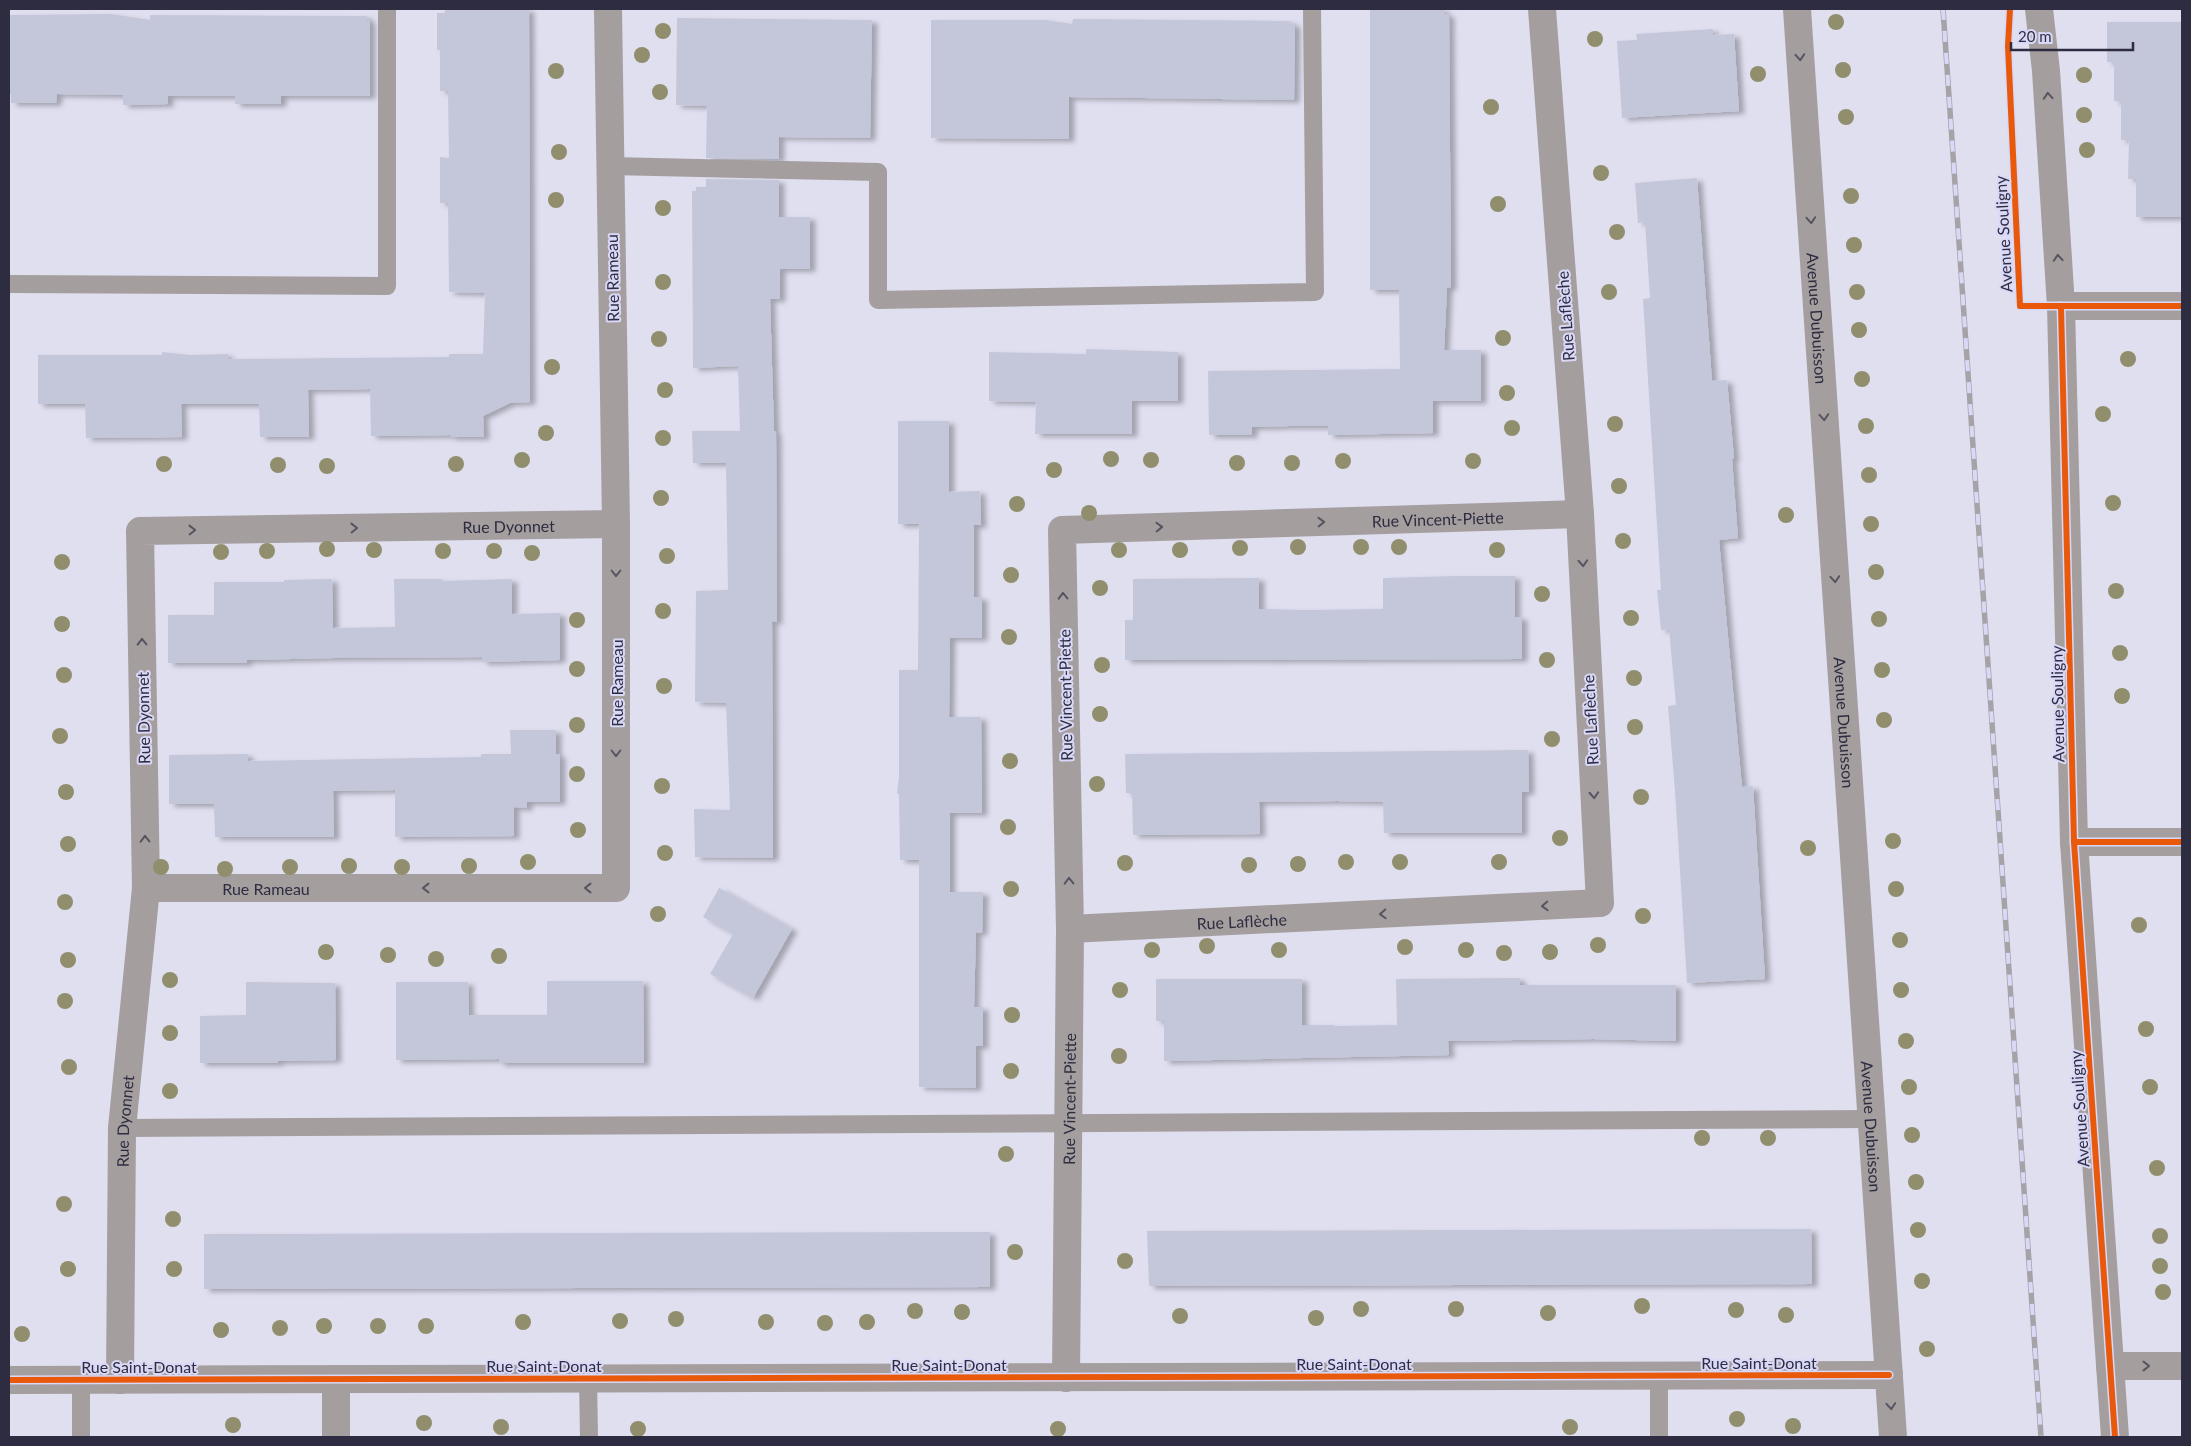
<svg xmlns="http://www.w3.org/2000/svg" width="2191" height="1446" font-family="Lato,sans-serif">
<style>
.building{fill:#c4c7d9;filter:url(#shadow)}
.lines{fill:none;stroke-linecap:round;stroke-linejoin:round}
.service{stroke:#a59e9e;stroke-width:18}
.minor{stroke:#a59e9e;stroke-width:28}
.rail-casing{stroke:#a5a3a8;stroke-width:5.5}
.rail{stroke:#d9d8f7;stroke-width:4;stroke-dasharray:11;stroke-linecap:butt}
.cycleway-casing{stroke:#d9d8f7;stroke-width:9}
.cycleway{stroke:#e8590c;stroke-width:6}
.tree{fill:#908e6d}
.oneway{stroke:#575461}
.labels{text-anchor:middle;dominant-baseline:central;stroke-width:4;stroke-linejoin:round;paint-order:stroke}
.street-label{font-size:16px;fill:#2d2c40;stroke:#d9d8f7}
</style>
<defs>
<filter id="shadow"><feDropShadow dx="5.5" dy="3" stdDeviation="2.5" flood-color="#0004"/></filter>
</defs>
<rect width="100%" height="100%" fill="#dfdff0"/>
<g class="building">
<path d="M 445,9 L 529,9 L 530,402 L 510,403 L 483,416 L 484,437 L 450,437 L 450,435 L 371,436 L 370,389 L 308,390 L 309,437 L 260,437 L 259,404 L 181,404 L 182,437 L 86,438 L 85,404 L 38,404 L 38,355 L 162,355 L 162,352 L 189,355 L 228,354 L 228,359 L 449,357 L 449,354 L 483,354 L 485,293 L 449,292 L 448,203 L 440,203 L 440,157 L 449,158 L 448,91 L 440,91 L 440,50 L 437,50 L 437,13 L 445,13 Z"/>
<path d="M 1370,9 L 1444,9 L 1444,14 L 1449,14 L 1451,287 L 1447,288 L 1444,350 L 1481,350 L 1481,401 L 1433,401 L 1433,433 L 1328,435 L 1328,426 L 1289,426 L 1252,427 L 1252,435 L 1209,435 L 1208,371 L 1400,369 L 1399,290 L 1370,290 Z"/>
<path d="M 111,14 L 150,20 L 150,15 L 367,16 L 367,20 L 370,20 L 370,96 L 281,96 L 281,104 L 235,104 L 235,96 L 168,96 L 168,104 L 123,105 L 123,95 L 57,94 L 56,103 L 11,103 L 11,94 L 9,94 L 9,15 Z"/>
<path d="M 677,18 L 872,20 L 870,138 L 779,137 L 779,159 L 706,158 L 707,106 L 676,105 Z"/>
<path d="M 1073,19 L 1291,21 L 1290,24 L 1295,24 L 1294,100 L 1069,97 L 1069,139 L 931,138 L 931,20 L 1045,20 L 1072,24 Z"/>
<path d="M 2107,22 L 2182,22 L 2182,217 L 2136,217 L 2136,179 L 2128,179 L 2129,140 L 2121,140 L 2121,101 L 2114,101 L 2114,62 L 2107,62 Z"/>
<path d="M 1713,29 L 1713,35 L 1734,34 L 1739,111 L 1622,118 L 1617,41 L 1637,40 L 1636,34 Z"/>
<path d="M 1697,178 L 1712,381 L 1727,380 L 1734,458 L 1732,459 L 1738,538 L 1719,540 L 1742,787 L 1753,786 L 1765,979 L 1687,983 L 1675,791 L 1668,706 L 1676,705 L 1669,629 L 1661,630 L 1657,590 L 1661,590 L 1643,299 L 1650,298 L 1645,222 L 1638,223 L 1635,183 Z"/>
<path d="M 706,179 L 779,180 L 779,217 L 810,217 L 810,269 L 780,269 L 780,299 L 770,299 L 774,431 L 776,431 L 777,622 L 772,621 L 773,858 L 695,857 L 694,809 L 730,810 L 726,703 L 695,702 L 696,591 L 728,590 L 726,463 L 693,463 L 692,431 L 740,431 L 738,366 L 693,368 L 692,191 L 696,191 L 696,187 L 706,187 Z"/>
<path d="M 1086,349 L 1178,352 L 1178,401 L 1132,401 L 1132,434 L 1035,434 L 1036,402 L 989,401 L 989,352 L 1086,354 Z"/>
<path d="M 898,421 L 949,421 L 949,492 L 980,491 L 981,525 L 974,525 L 974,597 L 982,597 L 982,638 L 950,638 L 949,717 L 981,717 L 982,813 L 950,813 L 950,892 L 983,892 L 982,933 L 976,932 L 974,1007 L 983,1007 L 983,1046 L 976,1046 L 976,1088 L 919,1087 L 919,860 L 900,860 L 899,794 L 897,794 L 899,777 L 899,670 L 918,670 L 919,524 L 898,524 Z"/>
<path d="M 1457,576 L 1515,576 L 1515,617 L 1522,617 L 1522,659 L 1125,660 L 1125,620 L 1133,620 L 1133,579 L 1259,578 L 1259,609 L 1306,610 L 1383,609 L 1383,578 Z"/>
<path d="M 332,579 L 333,628 L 395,627 L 394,579 L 442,579 L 442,581 L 512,579 L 512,614 L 560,613 L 560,660 L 482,662 L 482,657 L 334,658 L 247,660 L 247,663 L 168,663 L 168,615 L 214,615 L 214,582 L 284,582 L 284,580 Z"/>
<path d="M 510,730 L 556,730 L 556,754 L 560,754 L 560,802 L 527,802 L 527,808 L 514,807 L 514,836 L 395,837 L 395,790 L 333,791 L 334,837 L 215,837 L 214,804 L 169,804 L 169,755 L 248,754 L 248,761 L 481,757 L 481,754 L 511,754 Z"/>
<path d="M 1528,750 L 1529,792 L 1522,792 L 1522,833 L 1384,833 L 1383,802 L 1337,801 L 1259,802 L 1260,834 L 1133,835 L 1132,793 L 1126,793 L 1125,754 Z"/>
<path d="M 719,888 L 792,929 L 753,998 L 710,974 L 733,934 L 703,917 Z"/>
<path d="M 1520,978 L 1520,985 L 1676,985 L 1676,1041 L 1593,1039 L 1448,1041 L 1449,1055 L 1164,1061 L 1164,1021 L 1156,1021 L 1156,979 L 1302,979 L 1302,1025 L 1334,1025 L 1334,1026 L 1397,1025 L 1396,979 Z"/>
<path d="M 547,981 L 643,981 L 644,1063 L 499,1063 L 499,1059 L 396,1060 L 396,982 L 468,982 L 469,1015 L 547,1015 Z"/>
<path d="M 246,982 L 335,983 L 336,1060 L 278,1061 L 278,1063 L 200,1063 L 200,1016 L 246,1015 Z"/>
<path d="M 1811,1229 L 1812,1284 L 1149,1286 L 1147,1231 Z"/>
<path d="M 990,1232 L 990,1287 L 204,1289 L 204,1234 Z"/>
</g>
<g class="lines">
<g class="service">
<path d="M 611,166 L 878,172 L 878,300 L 1315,292 L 1312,9"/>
<path d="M 9,284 L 387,286 L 387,9"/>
<path d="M 122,1128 L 1871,1119"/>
<path d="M 1659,1376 L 1659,1437"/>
<path d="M 588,1378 L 589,1437"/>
<path d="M 81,1437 L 81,1380"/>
</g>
<g class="minor">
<path id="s1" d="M 1797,9 L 1893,1437"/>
<path d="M 2039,9 L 2046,71 L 2061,306 L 2074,842 L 2115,1437"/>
<path d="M 2061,306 L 2182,306"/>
<path d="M 2074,842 L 2182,842"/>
<path id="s2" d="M 146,888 L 616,888 L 616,524 L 608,9"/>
<path id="s3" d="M 1070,929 L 1600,903 L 1580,514 L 1542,9"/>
<path d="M 2110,1366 L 2182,1366"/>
<path id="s4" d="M 1066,1378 L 1070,929 L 1062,530 L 1580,514"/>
<path d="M 9,1380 L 1889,1375"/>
<path id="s5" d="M 120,1380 L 122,1128 L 146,888 L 140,531 L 616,524"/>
<path d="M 336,1437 L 336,1379"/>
</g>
<defs>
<path id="rail" d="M 1943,9 L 2041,1437"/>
</defs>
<use href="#rail" class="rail-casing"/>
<use href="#rail" class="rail"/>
<defs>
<g id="cycleway">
<path d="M 2010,9 L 2008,46 L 2020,306 L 2182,306"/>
<path d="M 2061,306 L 2074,842 L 2115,1437"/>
<path d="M 2074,842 L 2182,842"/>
<path d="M 9,1380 L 1889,1375"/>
</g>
</defs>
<use href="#cycleway" class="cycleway-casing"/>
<use href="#cycleway" class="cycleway"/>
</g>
<g class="tree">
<circle cx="1836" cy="22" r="8"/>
<circle cx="663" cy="31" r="8"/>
<circle cx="1595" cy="39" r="8"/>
<circle cx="642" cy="55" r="8"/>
<circle cx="1843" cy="70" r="8"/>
<circle cx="556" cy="71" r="8"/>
<circle cx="1758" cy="74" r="8"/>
<circle cx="2084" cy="75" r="8"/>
<circle cx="660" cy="92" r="8"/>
<circle cx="1491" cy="107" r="8"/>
<circle cx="2084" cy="115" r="8"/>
<circle cx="1846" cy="117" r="8"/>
<circle cx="2087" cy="150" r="8"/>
<circle cx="559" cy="152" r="8"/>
<circle cx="1601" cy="173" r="8"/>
<circle cx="1851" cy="196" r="8"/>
<circle cx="556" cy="200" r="8"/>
<circle cx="1498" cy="204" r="8"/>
<circle cx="663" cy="208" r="8"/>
<circle cx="1617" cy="232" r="8"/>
<circle cx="1854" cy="245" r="8"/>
<circle cx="663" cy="282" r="8"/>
<circle cx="1609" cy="292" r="8"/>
<circle cx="1857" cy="292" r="8"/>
<circle cx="1859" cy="330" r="8"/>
<circle cx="1503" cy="338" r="8"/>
<circle cx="659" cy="339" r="8"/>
<circle cx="2128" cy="359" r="8"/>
<circle cx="552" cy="367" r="8"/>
<circle cx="1862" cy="379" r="8"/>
<circle cx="665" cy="390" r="8"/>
<circle cx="1507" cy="393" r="8"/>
<circle cx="2103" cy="414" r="8"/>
<circle cx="1615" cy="424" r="8"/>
<circle cx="1866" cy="426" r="8"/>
<circle cx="1512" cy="428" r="8"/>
<circle cx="546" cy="433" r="8"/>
<circle cx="663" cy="438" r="8"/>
<circle cx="1111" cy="459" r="8"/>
<circle cx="522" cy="460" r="8"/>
<circle cx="1151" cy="460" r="8"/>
<circle cx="1343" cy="461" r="8"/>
<circle cx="1473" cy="461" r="8"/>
<circle cx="1237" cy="463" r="8"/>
<circle cx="1292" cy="463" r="8"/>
<circle cx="164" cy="464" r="8"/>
<circle cx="456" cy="464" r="8"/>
<circle cx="278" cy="465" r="8"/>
<circle cx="327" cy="466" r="8"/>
<circle cx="1054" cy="470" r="8"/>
<circle cx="1869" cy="475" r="8"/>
<circle cx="1619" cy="486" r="8"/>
<circle cx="661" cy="498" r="8"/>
<circle cx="2113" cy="503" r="8"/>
<circle cx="1017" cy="504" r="8"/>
<circle cx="1089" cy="513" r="8"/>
<circle cx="1786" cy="515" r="8"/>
<circle cx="1871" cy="524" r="8"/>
<circle cx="1623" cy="541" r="8"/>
<circle cx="1298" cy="547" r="8"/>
<circle cx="1361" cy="547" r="8"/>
<circle cx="1399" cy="547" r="8"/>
<circle cx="1240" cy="548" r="8"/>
<circle cx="327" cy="549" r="8"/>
<circle cx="374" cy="550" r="8"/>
<circle cx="1119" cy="550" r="8"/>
<circle cx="1180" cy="550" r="8"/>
<circle cx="1497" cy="550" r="8"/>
<circle cx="267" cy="551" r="8"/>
<circle cx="443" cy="551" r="8"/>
<circle cx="494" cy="551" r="8"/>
<circle cx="221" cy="552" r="8"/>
<circle cx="532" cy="553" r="8"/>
<circle cx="667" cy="556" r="8"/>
<circle cx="62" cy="562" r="8"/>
<circle cx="1876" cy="572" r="8"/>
<circle cx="1011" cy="575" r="8"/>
<circle cx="1100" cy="588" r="8"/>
<circle cx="2116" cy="591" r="8"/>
<circle cx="1542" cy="594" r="8"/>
<circle cx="663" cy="611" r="8"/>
<circle cx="1631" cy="618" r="8"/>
<circle cx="1879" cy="619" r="8"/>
<circle cx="577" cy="620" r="8"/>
<circle cx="62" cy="624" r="8"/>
<circle cx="1009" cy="637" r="8"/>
<circle cx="2120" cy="653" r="8"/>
<circle cx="1547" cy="660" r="8"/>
<circle cx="1102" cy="665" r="8"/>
<circle cx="577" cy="669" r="8"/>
<circle cx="1882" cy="670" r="8"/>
<circle cx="64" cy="675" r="8"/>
<circle cx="1634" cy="678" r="8"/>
<circle cx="664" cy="686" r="8"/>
<circle cx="2122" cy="696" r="8"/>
<circle cx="1100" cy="714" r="8"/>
<circle cx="1884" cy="720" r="8"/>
<circle cx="577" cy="725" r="8"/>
<circle cx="1635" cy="727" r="8"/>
<circle cx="60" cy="736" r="8"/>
<circle cx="1552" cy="739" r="8"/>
<circle cx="1010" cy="761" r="8"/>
<circle cx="577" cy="774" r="8"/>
<circle cx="1097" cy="784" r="8"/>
<circle cx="662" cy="786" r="8"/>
<circle cx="66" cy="792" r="8"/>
<circle cx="1641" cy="797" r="8"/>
<circle cx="1008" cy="827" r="8"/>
<circle cx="578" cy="830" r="8"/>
<circle cx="1560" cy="838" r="8"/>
<circle cx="1893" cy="841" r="8"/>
<circle cx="68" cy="844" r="8"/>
<circle cx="1808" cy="848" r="8"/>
<circle cx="665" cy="853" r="8"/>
<circle cx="528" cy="862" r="8"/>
<circle cx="1346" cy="862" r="8"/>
<circle cx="1400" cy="862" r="8"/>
<circle cx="1499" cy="862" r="8"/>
<circle cx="1125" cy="863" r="8"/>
<circle cx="1298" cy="864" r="8"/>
<circle cx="1249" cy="865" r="8"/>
<circle cx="349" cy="866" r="8"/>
<circle cx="469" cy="866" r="8"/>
<circle cx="161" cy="867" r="8"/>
<circle cx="290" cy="867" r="8"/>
<circle cx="402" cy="867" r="8"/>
<circle cx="225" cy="869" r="8"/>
<circle cx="1011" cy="889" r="8"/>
<circle cx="1896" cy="889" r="8"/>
<circle cx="65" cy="902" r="8"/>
<circle cx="658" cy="914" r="8"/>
<circle cx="1643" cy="916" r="8"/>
<circle cx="2139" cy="925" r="8"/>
<circle cx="1900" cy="940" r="8"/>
<circle cx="1598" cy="945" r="8"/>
<circle cx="1207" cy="946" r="8"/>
<circle cx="1405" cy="947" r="8"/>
<circle cx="1152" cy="950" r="8"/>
<circle cx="1279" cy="950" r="8"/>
<circle cx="1466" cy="950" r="8"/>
<circle cx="326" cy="952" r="8"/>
<circle cx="1550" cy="952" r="8"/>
<circle cx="1504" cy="953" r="8"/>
<circle cx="388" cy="955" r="8"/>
<circle cx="499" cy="956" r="8"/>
<circle cx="436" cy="959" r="8"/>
<circle cx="68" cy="960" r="8"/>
<circle cx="170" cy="980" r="8"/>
<circle cx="1120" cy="990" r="8"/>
<circle cx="1901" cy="990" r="8"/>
<circle cx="65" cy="1001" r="8"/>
<circle cx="1012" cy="1015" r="8"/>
<circle cx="2146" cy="1029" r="8"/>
<circle cx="170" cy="1033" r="8"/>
<circle cx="1906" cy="1041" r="8"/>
<circle cx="1119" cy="1056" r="8"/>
<circle cx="69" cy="1067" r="8"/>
<circle cx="1011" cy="1071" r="8"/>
<circle cx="1909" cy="1087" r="8"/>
<circle cx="2150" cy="1087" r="8"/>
<circle cx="170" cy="1091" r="8"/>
<circle cx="1912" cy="1135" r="8"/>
<circle cx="1702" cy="1138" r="8"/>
<circle cx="1768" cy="1138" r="8"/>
<circle cx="1006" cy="1154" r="8"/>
<circle cx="2157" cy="1168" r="8"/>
<circle cx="1916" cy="1182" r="8"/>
<circle cx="64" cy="1204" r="8"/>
<circle cx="173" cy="1219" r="8"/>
<circle cx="1918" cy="1230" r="8"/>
<circle cx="2160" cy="1236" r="8"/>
<circle cx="1015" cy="1252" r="8"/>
<circle cx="1125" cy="1261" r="8"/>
<circle cx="2160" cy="1266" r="8"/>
<circle cx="68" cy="1269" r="8"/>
<circle cx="174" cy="1269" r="8"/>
<circle cx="1922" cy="1281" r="8"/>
<circle cx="2163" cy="1292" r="8"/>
<circle cx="1642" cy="1306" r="8"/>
<circle cx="1361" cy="1309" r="8"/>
<circle cx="1456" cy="1309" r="8"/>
<circle cx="1736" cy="1310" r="8"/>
<circle cx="915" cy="1311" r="8"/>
<circle cx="962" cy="1312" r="8"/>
<circle cx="1548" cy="1313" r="8"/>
<circle cx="1786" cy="1315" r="8"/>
<circle cx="1180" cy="1316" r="8"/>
<circle cx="1316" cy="1318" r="8"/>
<circle cx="676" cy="1319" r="8"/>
<circle cx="620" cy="1321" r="8"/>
<circle cx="523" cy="1322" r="8"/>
<circle cx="766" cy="1322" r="8"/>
<circle cx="867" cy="1322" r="8"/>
<circle cx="825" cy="1323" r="8"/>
<circle cx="324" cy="1326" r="8"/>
<circle cx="378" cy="1326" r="8"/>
<circle cx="426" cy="1326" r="8"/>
<circle cx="280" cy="1328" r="8"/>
<circle cx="221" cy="1330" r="8"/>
<circle cx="22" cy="1334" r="8"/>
<circle cx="1927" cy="1349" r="8"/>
<circle cx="1737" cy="1419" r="8"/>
<circle cx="424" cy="1423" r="8"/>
<circle cx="233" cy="1425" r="8"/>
<circle cx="1793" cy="1426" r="8"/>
<circle cx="501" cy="1427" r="8"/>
<circle cx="1570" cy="1427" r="8"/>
<circle cx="638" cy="1429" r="8"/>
<circle cx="1058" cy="1429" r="8"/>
</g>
<defs><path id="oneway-chevron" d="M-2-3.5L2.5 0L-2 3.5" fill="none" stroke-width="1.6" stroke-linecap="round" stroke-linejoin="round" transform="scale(1.25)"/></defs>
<g class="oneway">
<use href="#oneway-chevron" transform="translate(1800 57) rotate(86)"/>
<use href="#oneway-chevron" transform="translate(2048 96) rotate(-94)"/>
<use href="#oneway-chevron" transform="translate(1811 220) rotate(86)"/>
<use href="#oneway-chevron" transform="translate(2058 258) rotate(-94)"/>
<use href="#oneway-chevron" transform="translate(1824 417) rotate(86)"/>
<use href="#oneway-chevron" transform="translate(1321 522) rotate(-2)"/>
<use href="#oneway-chevron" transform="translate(1159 527) rotate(-2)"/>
<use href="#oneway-chevron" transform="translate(354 528) rotate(-1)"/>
<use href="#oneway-chevron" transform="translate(192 530) rotate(-1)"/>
<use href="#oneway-chevron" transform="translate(1583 563) rotate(87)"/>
<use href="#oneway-chevron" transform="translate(616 573) rotate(90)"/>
<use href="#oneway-chevron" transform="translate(1835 579) rotate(86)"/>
<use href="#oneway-chevron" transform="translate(1063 596) rotate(-91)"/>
<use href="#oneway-chevron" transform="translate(142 642) rotate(-91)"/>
<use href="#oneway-chevron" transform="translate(616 753) rotate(90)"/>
<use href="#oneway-chevron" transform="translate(1594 795) rotate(87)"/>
<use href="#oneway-chevron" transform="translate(145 839) rotate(-91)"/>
<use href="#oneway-chevron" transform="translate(1069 881) rotate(-91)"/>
<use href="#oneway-chevron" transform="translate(426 888) rotate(180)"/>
<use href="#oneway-chevron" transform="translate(588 888) rotate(180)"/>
<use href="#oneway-chevron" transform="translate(1545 906) rotate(177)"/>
<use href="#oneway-chevron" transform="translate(1383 914) rotate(177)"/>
<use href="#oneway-chevron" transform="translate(2146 1366)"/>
<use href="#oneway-chevron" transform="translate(1891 1406) rotate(86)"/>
</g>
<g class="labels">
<g class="street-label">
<text transform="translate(2003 234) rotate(-93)">Avenue Souligny</text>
<text transform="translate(612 278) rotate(-91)">Rue Rameau</text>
<text transform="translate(1565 316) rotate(-94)">Rue Laflèche</text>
<text stroke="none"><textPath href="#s1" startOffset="310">Avenue Dubuisson</textPath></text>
<text stroke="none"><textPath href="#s4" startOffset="1224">Rue Vincent-Piette</textPath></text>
<text stroke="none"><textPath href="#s5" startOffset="1219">Rue Dyonnet</textPath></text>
<text transform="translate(616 683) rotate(-90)">Rue Rameau</text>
<text transform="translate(1065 695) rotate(-91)">Rue Vincent-Piette</text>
<text transform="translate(2057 704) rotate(-91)">Avenue Souligny</text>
<text transform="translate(143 718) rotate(-91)">Rue Dyonnet</text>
<text transform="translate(1590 720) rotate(-93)">Rue Laflèche</text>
<text stroke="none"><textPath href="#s1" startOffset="715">Avenue Dubuisson</textPath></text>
<text stroke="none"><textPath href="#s2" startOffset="120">Rue Rameau</textPath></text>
<text stroke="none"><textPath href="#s3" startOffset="172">Rue Laflèche</textPath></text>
<text stroke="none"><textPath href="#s4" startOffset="279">Rue Vincent-Piette</textPath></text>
<text transform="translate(2079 1109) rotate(-94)">Avenue Souligny</text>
<text stroke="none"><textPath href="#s5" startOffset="259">Rue Dyonnet</textPath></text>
<text stroke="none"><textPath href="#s1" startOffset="1120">Avenue Dubuisson</textPath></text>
<text x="1759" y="1362">Rue Saint-Donat</text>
<text x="1354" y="1363">Rue Saint-Donat</text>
<text x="949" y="1364">Rue Saint-Donat</text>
<text x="544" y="1365">Rue Saint-Donat</text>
<text x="139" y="1366">Rue Saint-Donat</text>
</g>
</g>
<rect width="2191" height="1446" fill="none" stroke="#2d2c40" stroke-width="20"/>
<path d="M2011 42v8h122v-8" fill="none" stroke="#2d2c40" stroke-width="2.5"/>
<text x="2018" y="42" font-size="15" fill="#2d2c40" stroke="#d9d8f7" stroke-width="4" paint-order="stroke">20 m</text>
</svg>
